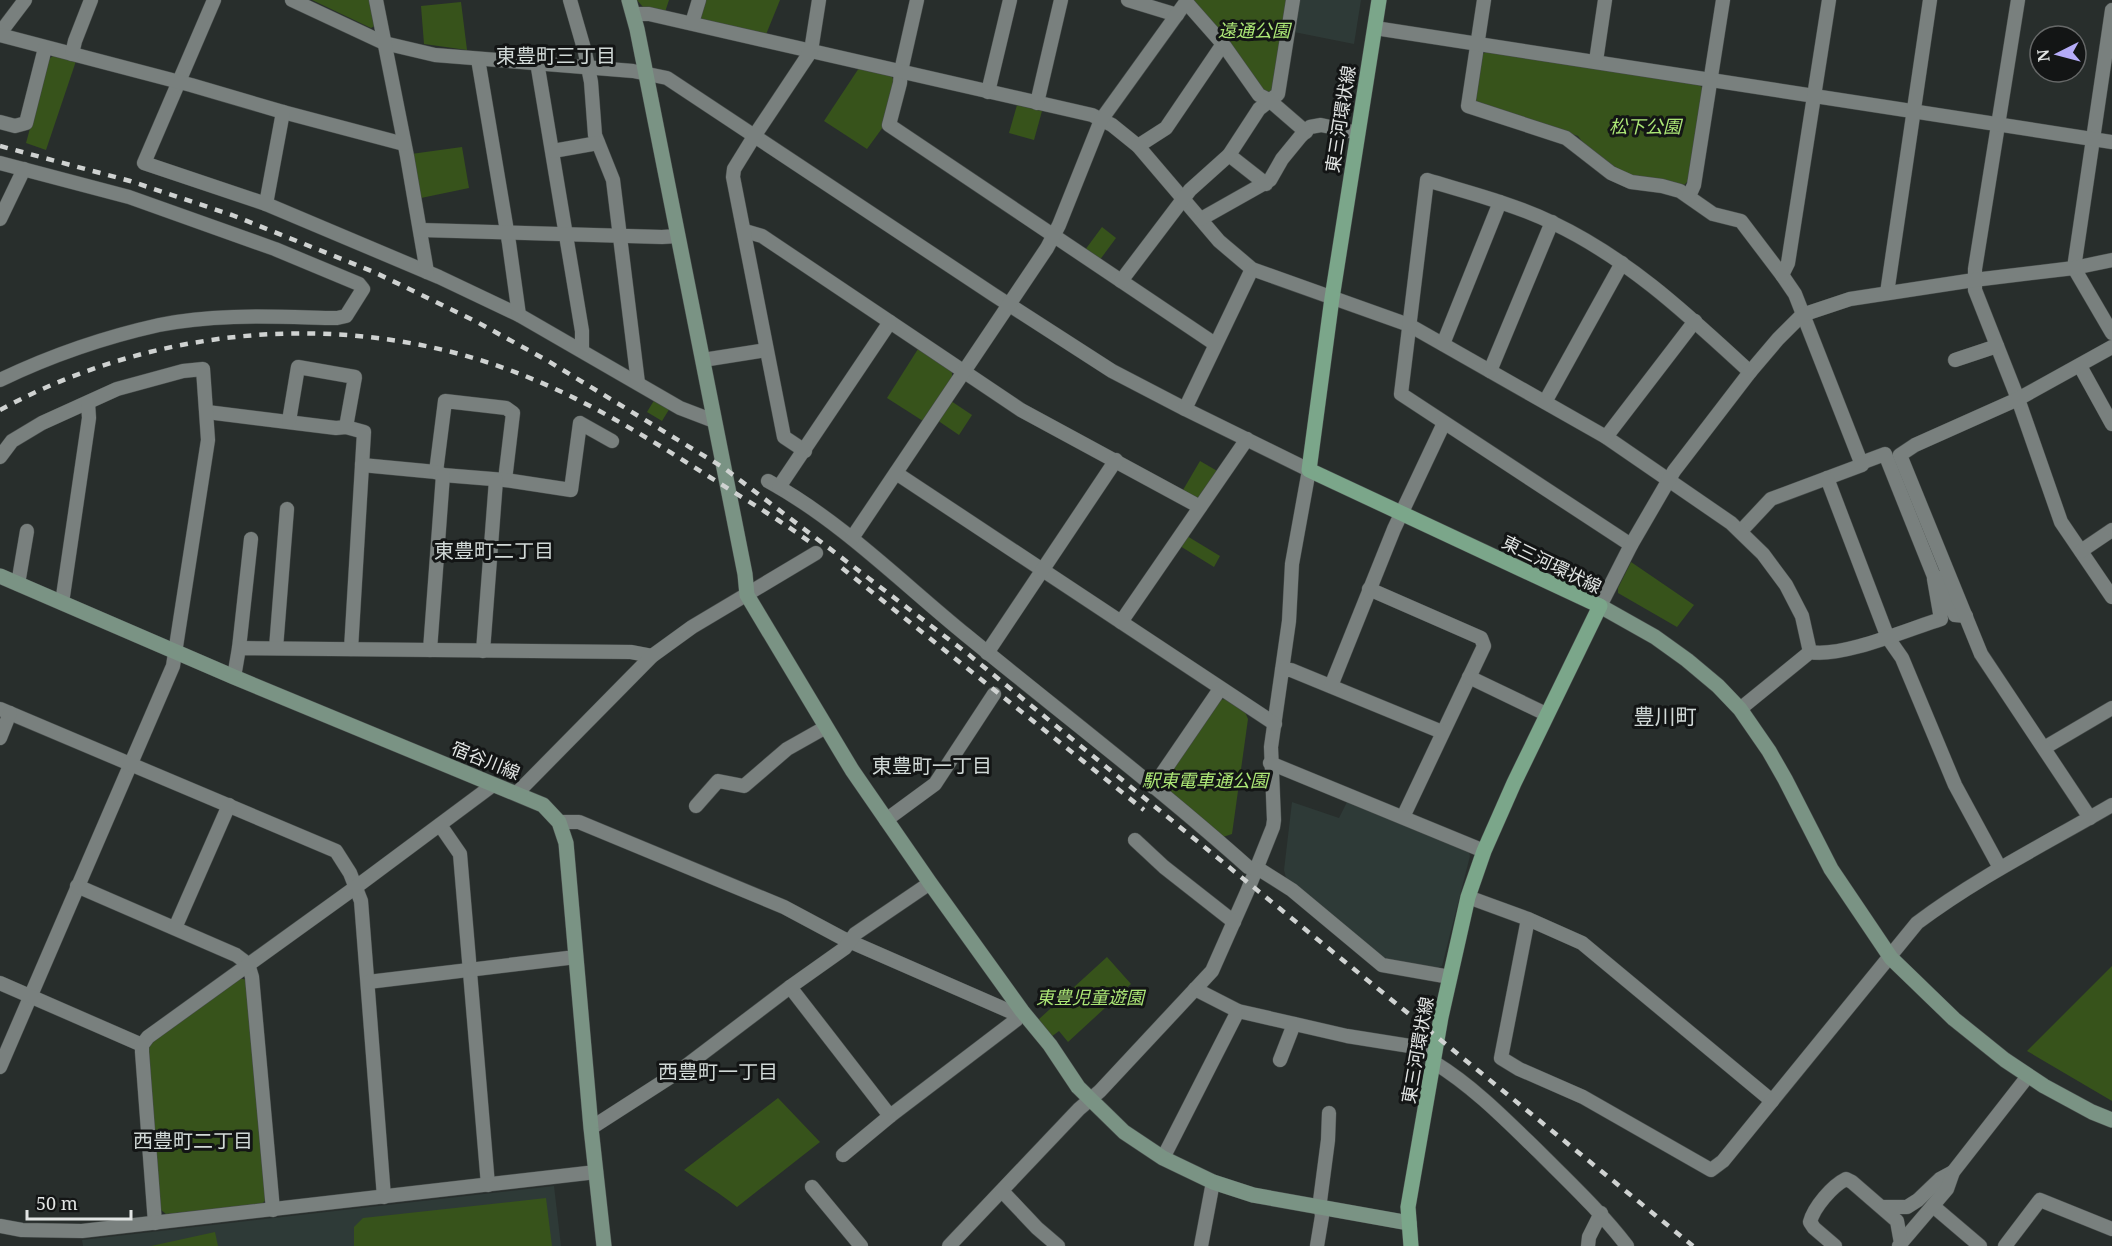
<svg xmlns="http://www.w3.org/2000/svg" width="2112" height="1246" font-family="'Noto Serif','Noto Sans JP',serif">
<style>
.built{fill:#2e3a37}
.green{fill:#37531b}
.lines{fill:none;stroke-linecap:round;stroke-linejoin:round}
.street-casing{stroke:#474c4b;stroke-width:15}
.secondary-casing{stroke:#474c4b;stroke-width:16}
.primary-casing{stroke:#474c4b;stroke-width:16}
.street{stroke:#79807e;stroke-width:14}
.secondary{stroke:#7a9384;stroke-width:15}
.primary{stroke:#7ba68a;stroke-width:15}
.rail{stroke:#cfd2d1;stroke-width:4.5;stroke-dasharray:8 8;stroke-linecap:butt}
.labels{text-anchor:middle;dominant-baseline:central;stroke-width:6;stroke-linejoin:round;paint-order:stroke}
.park-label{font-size:18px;font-style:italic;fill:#ace776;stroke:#131515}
.street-label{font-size:18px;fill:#e2e5e4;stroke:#131515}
.neighbourhood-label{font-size:20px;fill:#d1d9d7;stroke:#131515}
.quarter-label{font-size:21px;fill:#d1d9d7;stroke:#131515}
</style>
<rect width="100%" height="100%" fill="#282e2c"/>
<g class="built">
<path d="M 1299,0 L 1361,0 L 1354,44 L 1294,32 Z"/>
<path d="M 1292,802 L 1339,818 L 1347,802 L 1468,850 L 1470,856 L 1442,966 L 1435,969 L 1384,961 L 1286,878 L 1284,870 Z"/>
<path d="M 554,1186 L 561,1246 L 83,1246 L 82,1240 Z"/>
</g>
<g class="green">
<path d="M 312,0 L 371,0 L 376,25 L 371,28 Z"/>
<path d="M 637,0 L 669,0 L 665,12 L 643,7 Z"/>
<path d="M 703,0 L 780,0 L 765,37 L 701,20 L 699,14 Z"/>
<path d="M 1193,0 L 1288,0 L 1273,92 L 1265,93 Z"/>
<path d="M 461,2 L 467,50 L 424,44 L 421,6 Z"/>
<path d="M 1487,51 L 1699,84 L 1704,90 L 1689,180 L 1684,185 L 1650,178 L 1633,177 L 1615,167 L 1584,144 L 1578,136 L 1477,103 L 1474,98 L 1480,56 Z"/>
<path d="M 54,55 L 76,61 L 46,150 L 26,143 L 49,59 Z"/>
<path d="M 859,68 L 891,75 L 894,81 L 883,127 L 867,149 L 824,121 Z"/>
<path d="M 1017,105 L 1042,111 L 1034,140 L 1009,133 Z"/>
<path d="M 462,147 L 469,188 L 421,198 L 411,154 Z"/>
<path d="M 1102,227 L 1116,238 L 1099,261 L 1085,250 Z"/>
<path d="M 918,349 L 952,371 L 952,378 L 923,421 L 887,398 Z"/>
<path d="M 658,394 L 673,403 L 662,421 L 647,412 Z"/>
<path d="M 951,401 L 972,415 L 959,435 L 937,420 Z"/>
<path d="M 1200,461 L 1219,472 L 1203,497 L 1197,498 L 1183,490 Z"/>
<path d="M 1187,536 L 1220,556 L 1214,567 L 1180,546 Z"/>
<path d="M 1631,562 L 1694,605 L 1677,627 L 1618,593 L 1618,588 Z"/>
<path d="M 1226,699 L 1245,712 L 1248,719 L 1232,834 L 1223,837 L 1164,790 L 1163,783 L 1218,700 Z"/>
<path d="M 1107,957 L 1131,984 L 1068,1042 L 1059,1031 L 1051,1037 L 1038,1020 Z"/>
<path d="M 2112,966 L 2112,1101 L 2027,1051 Z"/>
<path d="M 239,978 L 247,980 L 267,1198 L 262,1204 L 166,1214 L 161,1210 L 147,1050 L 152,1041 Z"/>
<path d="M 778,1098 L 820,1142 L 737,1207 C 720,1193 702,1183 684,1170 Z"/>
<path d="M 546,1198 L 552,1246 L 354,1246 L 354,1227 L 363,1218 Z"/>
<path d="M 215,1232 L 218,1246 L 151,1246 Z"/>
</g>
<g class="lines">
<defs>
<g id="street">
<path d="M 214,0 L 144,163 L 266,204 L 439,277 L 519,315 L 680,408 L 714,421"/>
<path d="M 292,0 L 384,43 L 435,55 L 633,71 L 667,78 L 994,295 L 1112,371 L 1185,409 L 1309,470 L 1292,564 L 1289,621 L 1271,747 L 1274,820 L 1273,827 L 1247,892 L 1212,971 L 1100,1091 L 1079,1109 L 949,1246"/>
<path d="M 376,0 L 407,156 L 427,272"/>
<path d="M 570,0 L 585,52 L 591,82 L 595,135 L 613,180 L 638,383"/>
<path d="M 917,0 L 901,71 L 900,83 L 889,125 L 1215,344"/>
<path d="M 1128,0 L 1177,15"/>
<path d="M 1484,0 L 1468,106 L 1566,138 L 1611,173 L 1631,182 L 1662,186 L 1680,191 L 1713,214 L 1741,221 L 1782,275 L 1795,294 L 1862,465 L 1771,499 L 1741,531"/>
<path d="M 2018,0 L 1975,269 L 1975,290 L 2018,399 L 2061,522 L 2112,597"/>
<path d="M 2112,10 L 2074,268 L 2112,333"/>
<path d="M 633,14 L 649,14 L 1092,115 L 1112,125 L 1138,146 L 1219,241 L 1252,269 L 1409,325 L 1606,437 L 1731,523 L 1763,554 L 1786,585 L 1802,616 L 1810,652"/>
<path d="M 692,23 L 699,0"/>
<path d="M 1375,28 L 2112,142"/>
<path d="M 0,33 L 25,0"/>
<path d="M 0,35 L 191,85 L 283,112 L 404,144"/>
<path d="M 72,54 L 75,41 L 91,0"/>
<path d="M 478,59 L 509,243 L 519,315"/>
<path d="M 1596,61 L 1605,0"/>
<path d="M 537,62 L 582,331 L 582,350"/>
<path d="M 988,92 L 1010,0"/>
<path d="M 1037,103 L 1061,0"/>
<path d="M 0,122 L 15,126 L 26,123 L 45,48"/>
<path d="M 1138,146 L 1166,128 L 1223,44"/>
<path d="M 553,151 L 598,143"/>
<path d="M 1229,155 L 1266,184"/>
<path d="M 0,163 L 129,197 L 275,249 L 359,284 L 363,289 L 346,316 L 337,318 C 278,317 217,313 159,325 C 105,337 50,356 0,380"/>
<path d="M 1689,196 L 1694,185 L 1723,0"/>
<path d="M 266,204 L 283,112"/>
<path d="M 0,219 L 24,169"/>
<path d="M 1201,219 L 1270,180 L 1282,159 L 1300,137 L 1310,127 L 1321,125 L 1358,133"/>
<path d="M 421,230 L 662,237 L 678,236"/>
<path d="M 745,231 L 762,236 L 1021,410 L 1200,507"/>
<path d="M 1782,275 L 1788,263 L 1829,0"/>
<path d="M 1121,281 L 1190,190 L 1229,155 L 1259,109 L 1278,94 L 1293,0"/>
<path d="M 1887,293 L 1930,0"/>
<path d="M 1443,344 L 1500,202"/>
<path d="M 703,360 L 766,350"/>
<path d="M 1955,360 L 1997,346"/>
<path d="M 2080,366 L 2112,424"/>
<path d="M 1490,371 L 1552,222"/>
<path d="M 1545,402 L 1622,263"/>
<path d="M 1185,409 L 1252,269"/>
<path d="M 207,412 L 336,428 L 346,427 L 364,432 L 351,649"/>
<path d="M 289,421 L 298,367 L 355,377 L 346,427"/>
<path d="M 1606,437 L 1695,321"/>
<path d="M 805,451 L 784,437 L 733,177 L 734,169 L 755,135 L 811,51 L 819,0"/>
<path d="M 0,457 L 12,441 L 42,423 L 117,389 L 183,371 L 203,369 L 208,440 L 173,666 L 0,1067"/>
<path d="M 1861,463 L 1885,454 L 1935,579"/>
<path d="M 362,465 L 436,472 L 445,401 L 506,408 L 513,413 L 505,480"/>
<path d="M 436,472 L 443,475 L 505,480 L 571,490 L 580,423 L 612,441"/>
<path d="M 896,473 L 1275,724"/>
<path d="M 1827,478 L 1888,638 L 1902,658 L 1955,785 L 2000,868"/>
<path d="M 768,481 C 841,521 902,583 966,635 C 1060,712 1157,786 1248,867 L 1262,871 L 1292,890 L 1382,965 L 1450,977"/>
<path d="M 779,487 L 890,322"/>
<path d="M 852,538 L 1047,248 L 1059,225 L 1101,120 L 1186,2 L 1223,44 L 1259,95 L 1269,100 L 1306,132"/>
<path d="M 1631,545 L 1401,394 L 1427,180 C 1470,193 1514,204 1553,223 C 1629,259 1689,316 1750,372"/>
<path d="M 2081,551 L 2112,530"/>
<path d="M 18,584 L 27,531"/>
<path d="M 1369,589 L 1481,638 L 1484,646 L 1403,817"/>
<path d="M 62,603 L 89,418 L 88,403"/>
<path d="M 1600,606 L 1631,545 L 1674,471 L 1750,372 L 1778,339 L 1802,315 L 1850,299 L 1974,280 L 2074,268 L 2112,260"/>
<path d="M 1121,622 L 1247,439"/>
<path d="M 239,648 L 251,539"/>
<path d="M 276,648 L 287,509"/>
<path d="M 430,650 L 443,475"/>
<path d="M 483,651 L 496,480"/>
<path d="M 987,653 L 1116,460"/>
<path d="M 1282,670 L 1291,670 L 1442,732"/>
<path d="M 234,677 L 239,648 L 631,652 L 652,656"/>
<path d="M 1469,677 L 1546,714"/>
<path d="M 1331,686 L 1394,529 L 1444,423"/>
<path d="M 0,709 L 336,851 L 350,873 L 361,901 L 384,1197"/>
<path d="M 1740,709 L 1810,652 C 1842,658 1909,629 1941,619 L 1934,579 L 1940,578 L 1955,615 L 1966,616"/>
<path d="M 0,738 L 10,713"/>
<path d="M 2044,748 L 2112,708"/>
<path d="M 1270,763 L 1484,851"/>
<path d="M 1153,787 L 1220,689"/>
<path d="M 517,793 L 652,656 L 692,627 L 816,553"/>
<path d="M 696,806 L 718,781 L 744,786 L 787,749 L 826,727"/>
<path d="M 2090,818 L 1981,654 L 1900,455 L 1915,445 L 2018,399 L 2112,347"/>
<path d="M 886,820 L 935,784 L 994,694"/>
<path d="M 559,822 L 579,822 L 784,907 L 842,938 L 1009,1011 L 1022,1011"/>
<path d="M 440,825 L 460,854 L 488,1185"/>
<path d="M 1135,840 L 1164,867 L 1234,922"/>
<path d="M 77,886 L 236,955 L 248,964 L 252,977 L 273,1210"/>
<path d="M 1468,897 L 1528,919 L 1582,943 L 1772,1101"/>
<path d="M 1528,919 L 1501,1058 L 1519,1069 L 1583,1097 L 1711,1170 L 1723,1161 L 1917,923 C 1978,877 2047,843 2112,805"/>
<path d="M 175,928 L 229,805"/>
<path d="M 368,982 L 576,957"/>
<path d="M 0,983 L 142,1045"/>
<path d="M 790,987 L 890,1116 L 1016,1020 L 1022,1011"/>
<path d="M 1195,989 L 1238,1011 L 1347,1036 L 1435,1050"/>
<path d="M 1280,1060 L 1294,1024"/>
<path d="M 1435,1063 C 1474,1087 1507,1121 1539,1152 C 1570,1183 1600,1211 1627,1246"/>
<path d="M 591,1128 L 678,1072 L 790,987 L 845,948 L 855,934 L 930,883"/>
<path d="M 843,1155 L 890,1116"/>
<path d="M 1163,1158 L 1238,1011"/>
<path d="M 812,1187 L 861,1246"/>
<path d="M 1002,1191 L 1037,1228 L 1058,1246"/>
<path d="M 1933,1206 L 1980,1246"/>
<path d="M 1882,1207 L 1907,1207 L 1918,1200 L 1940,1179 L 1953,1172"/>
<path d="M 155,1223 L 142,1052 L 142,1045 L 148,1037 L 356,887 L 493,785"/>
<path d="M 0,1226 L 22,1230 L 82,1231 L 596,1172"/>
<path d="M 1901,1243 L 1947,1189 L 1953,1172 L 2028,1076"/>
<path d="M 1201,1246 L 1213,1182"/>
<path d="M 1317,1246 L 1322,1216 L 1320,1201 L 1328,1140 L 1329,1113"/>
<path d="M 1588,1246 L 1589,1237 L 1601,1213"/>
<path d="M 1835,1246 L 1814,1228 L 1810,1222 C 1814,1207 1832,1186 1846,1179 L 1852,1182 L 1897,1221 L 1901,1243 L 1899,1246"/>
<path d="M 2005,1246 L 2040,1200 L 2112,1229"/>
</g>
<g id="secondary">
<path d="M 629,0 L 637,29 L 745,574 L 747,595 L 852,770 L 930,883 L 1022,1011 L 1050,1045 L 1078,1087 L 1124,1132 L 1163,1158 L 1213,1182 L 1253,1195 L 1409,1223"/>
<path d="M 0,576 L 234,677 L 543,805 L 559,822 L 566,843 L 591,1128 L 604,1246"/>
<path d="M 1600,606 L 1655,637 L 1687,660 L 1718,686 L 1740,709 L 1769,751 L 1785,779 L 1831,869 L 1891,958 L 1954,1019 L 2005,1060 L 2044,1086 L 2092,1112 L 2112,1120"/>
</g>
<path id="primary" d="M 1379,0 L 1332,298 L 1309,470 L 1600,606 L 1514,783 L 1484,851 L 1468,897 L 1441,1017 L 1408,1207 L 1411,1246"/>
</defs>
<use href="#street" class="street-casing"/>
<use href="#secondary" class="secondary-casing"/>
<use href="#primary" class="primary-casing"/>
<use href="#street" class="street"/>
<use href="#secondary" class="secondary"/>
<use href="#primary" class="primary"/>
<g class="rail">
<path d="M 0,146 L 130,181 L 232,215 L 374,272 L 477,322 L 548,361 L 724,468 L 968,654 L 1693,1246"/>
<path d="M 0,410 C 153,327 339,309 504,368 C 577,394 642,434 708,476 C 743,498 780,520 814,545"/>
<path d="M 842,568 L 1144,810"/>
</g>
</g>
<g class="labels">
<g class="park-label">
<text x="1254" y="30">遠通公園</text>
<text x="1645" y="126">松下公園</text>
<text x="1205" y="780">駅東電車通公園</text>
<text x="1090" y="997">東豊児童遊園</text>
</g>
<g class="street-label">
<text transform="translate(1340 119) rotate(-81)">東三河環状線</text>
<text transform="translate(1552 564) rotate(26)">東三河環状線</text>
<text transform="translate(486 760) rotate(22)">宿谷川線</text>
<text transform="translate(1417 1050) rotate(-80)">東三河環状線</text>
</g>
<g class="neighbourhood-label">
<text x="556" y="55">東豊町三丁目</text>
<text x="494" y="550">東豊町二丁目</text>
<text x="932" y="765">東豊町一丁目</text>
<text x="718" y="1071">西豊町一丁目</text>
<text x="193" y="1140">西豊町二丁目</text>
</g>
<g class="quarter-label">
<text x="1665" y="716">豊川町</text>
</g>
</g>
<g transform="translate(2058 54) rotate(264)"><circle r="28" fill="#131515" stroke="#666868" stroke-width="1.5"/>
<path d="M0-4.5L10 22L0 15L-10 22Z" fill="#b5acf8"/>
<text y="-9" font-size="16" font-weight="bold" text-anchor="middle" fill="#e2e5e4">N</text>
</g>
<path d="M27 1210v9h104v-9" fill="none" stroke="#e2e5e4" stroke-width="3"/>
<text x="36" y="1210" font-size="18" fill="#e2e5e4" stroke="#131515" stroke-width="4.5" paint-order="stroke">50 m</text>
</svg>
